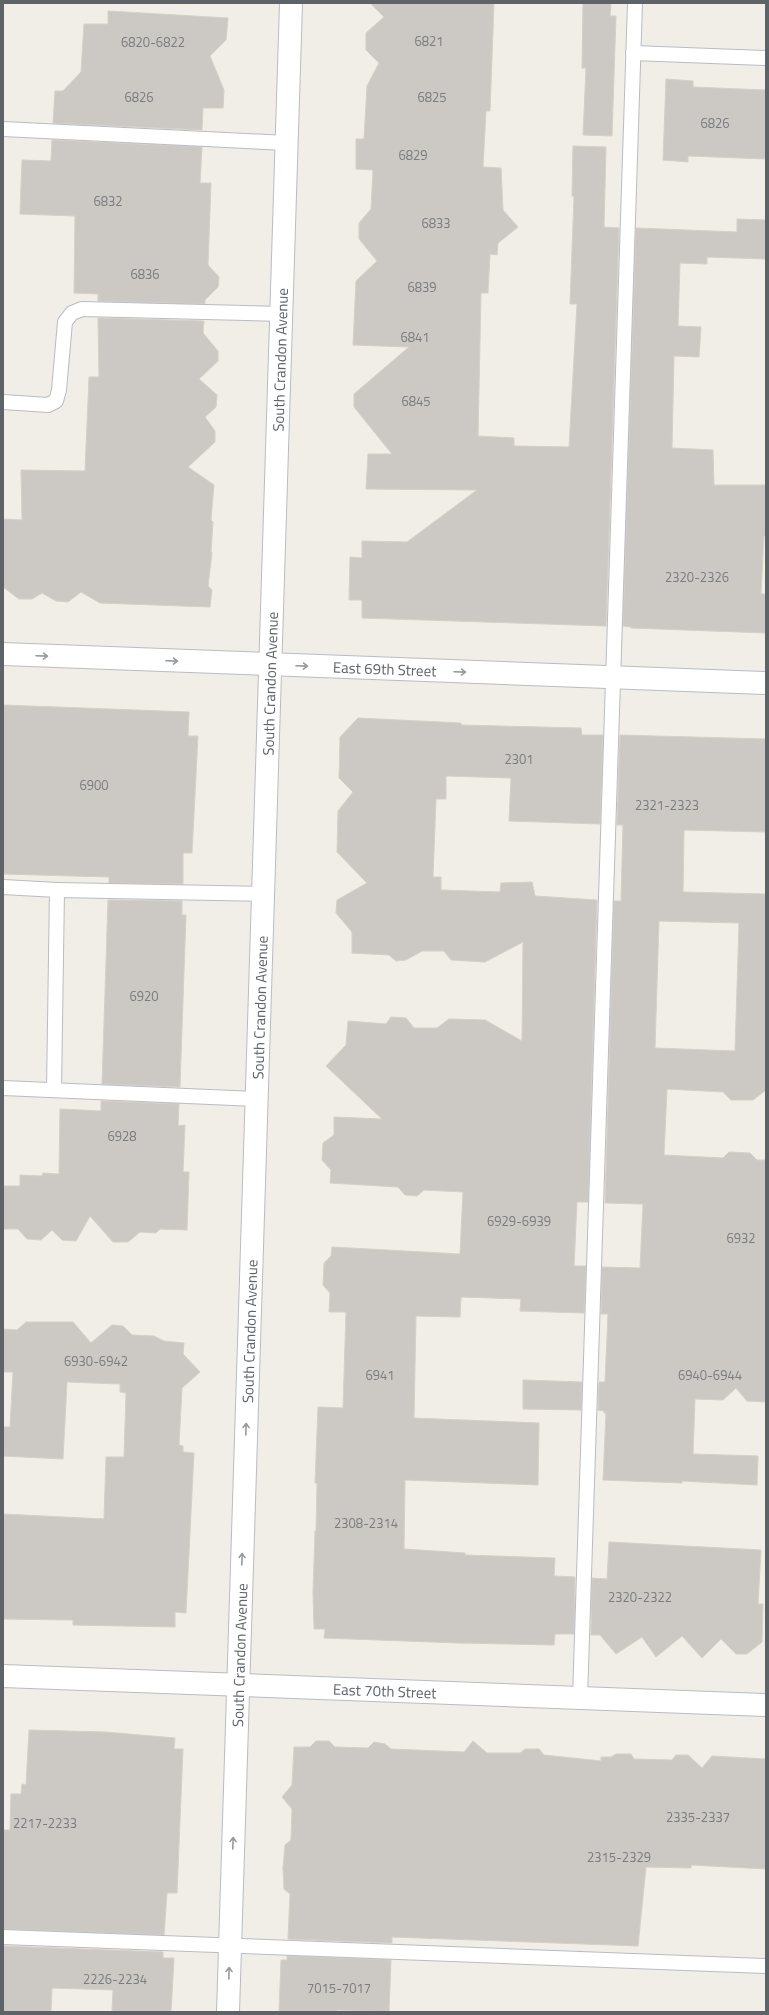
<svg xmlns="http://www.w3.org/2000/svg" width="769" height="2015" font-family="'Titillium Web',sans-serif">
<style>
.building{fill:#ccc9c4;stroke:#d6d0c5;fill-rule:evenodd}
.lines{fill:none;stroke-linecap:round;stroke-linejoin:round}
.lane-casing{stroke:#b9bcc1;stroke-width:16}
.street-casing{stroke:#b9bcc1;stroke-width:24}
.lane{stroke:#fff;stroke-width:14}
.street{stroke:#fff;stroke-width:22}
.oneway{stroke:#969a9d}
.labels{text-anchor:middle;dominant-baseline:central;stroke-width:4;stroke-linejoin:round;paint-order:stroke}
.number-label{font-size:13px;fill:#7a7c7f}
.street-label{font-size:15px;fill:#5e6368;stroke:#fff}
</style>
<rect width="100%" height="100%" fill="#f1eee7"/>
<g class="building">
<path d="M 370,3 L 494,3 L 490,111 L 486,111 L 483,167 L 501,168 L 503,210 L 518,227 L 498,243 L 497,255 L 490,254 L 488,293 L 481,293 L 478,436 L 514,438 L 514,446 L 569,447 L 577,304 L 570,304 L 574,196 L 572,196 L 573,146 L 606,147 L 604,227 L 619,228 L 606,626 L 362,618 L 362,600 L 349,600 L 350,557 L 362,558 L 362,541 L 407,542 L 477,490 L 366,489 L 368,454 L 392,454 L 354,407 L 354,394 L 409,347 L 353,345 L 356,281 L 377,261 L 359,239 L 359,223 L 371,209 L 373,170 L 356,169 L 356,139 L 364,139 L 367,86 L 379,63 L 366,50 L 366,33 L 384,17 Z"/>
<path d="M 583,3 L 611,3 L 610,16 L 616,16 L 612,136 L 583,135 L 586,68 L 582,68 Z"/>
<path d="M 108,11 L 228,18 L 226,40 L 210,56 L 224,90 L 223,108 L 203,108 L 202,130 L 53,123 L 55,91 L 63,91 L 81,72 L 84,24 L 108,24 Z"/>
<path d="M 666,79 L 693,81 L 693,87 L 766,90 L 766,159 L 688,156 L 688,162 L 663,160 Z"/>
<path d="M 52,140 L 202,147 L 200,183 L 211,183 L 208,265 L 219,277 L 218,287 L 205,300 L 205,304 L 98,301 L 98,294 L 74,293 L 75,216 L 20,214 L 22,160 L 51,161 Z"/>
<path d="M 737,219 L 766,220 L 766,259 L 707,257 L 707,264 L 680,263 L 678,326 L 701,327 L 699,357 L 674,356 L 672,448 L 713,450 L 714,485 L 766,485 L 766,536 L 764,536 L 761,594 L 766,594 L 766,633 L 631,628 L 631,627 L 623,626 L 636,228 L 737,232 Z"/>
<path d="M 98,318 L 204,321 L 203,333 L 218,351 L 218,361 L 199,379 L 217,395 L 216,407 L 205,417 L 215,431 L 215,442 L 188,467 L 214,485 L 211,520 L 213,522 L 211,551 L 212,553 L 208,586 L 212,590 L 210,607 L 100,603 L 81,592 L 68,602 L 56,601 L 42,593 L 32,599 L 19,599 L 3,587 L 3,519 L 22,520 L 21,470 L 85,471 L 89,377 L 99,377 Z"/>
<path d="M 3,705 L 189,712 L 188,736 L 198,736 L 192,853 L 183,853 L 183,884 L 109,883 L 109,877 L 3,874 Z"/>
<path d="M 358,718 L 461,723 L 461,725 L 581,728 L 582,735 L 603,735 L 600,824 L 509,821 L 511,778 L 446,776 L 446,799 L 436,799 L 433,877 L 441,877 L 441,890 L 500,892 L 501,883 L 532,882 L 535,896 L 597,900 L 588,1202 L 577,1202 L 574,1266 L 586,1266 L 584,1313 L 520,1311 L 521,1299 L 461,1297 L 460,1317 L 416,1316 L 414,1418 L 539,1423 L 538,1485 L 405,1480 L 404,1549 L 465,1553 L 465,1555 L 555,1558 L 554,1576 L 575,1577 L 574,1634 L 555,1634 L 554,1645 L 458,1643 L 324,1638 L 325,1629 L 314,1629 L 313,1592 L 315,1531 L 316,1531 L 317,1483 L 315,1483 L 318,1407 L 343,1408 L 346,1312 L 329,1312 L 330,1293 L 323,1285 L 324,1263 L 331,1256 L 332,1247 L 460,1254 L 463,1192 L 424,1190 L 417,1196 L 405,1195 L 398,1187 L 330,1183 L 331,1170 L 322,1160 L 323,1143 L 334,1135 L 334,1117 L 382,1119 L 326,1066 L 346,1045 L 348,1021 L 386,1024 L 391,1017 L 406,1018 L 414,1028 L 437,1028 L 449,1019 L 485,1020 L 522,1041 L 523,942 L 485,962 L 451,960 L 444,951 L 422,951 L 406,960 L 396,961 L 389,955 L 352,953 L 352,932 L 336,913 L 337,900 L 367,883 L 337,852 L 338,811 L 353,792 L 339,778 L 340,737 Z"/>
<path d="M 620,735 L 766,739 L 766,832 L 684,830 L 683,892 L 766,894 L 766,1090 L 753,1100 L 731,1100 L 723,1092 L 667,1089 L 664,1155 L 723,1158 L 729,1152 L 750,1153 L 757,1160 L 766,1160 L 766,1402 L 747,1401 L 736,1388 L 723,1400 L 695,1399 L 693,1454 L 758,1456 L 757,1485 L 682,1481 L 682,1483 L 603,1480 L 606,1413 L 604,1413 L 604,1411 L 598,1410 L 599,1382 L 605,1382 L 608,1314 L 601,1314 L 602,1267 L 640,1268 L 643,1204 L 605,1203 L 614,901 L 621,901 L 623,825 L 617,825 ZM 659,921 L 739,923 L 735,1051 L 655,1048 Z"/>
<path d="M 108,900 L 182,901 L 182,915 L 186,915 L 180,1087 L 102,1084 Z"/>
<path d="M 101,1101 L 179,1104 L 178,1126 L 185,1125 L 183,1172 L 189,1172 L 187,1230 L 160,1229 L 156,1233 L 140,1232 L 128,1242 L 113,1242 L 90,1216 L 76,1241 L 62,1240 L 52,1230 L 41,1240 L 27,1239 L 18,1229 L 3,1229 L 3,1186 L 20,1186 L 20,1175 L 42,1176 L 43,1173 L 59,1174 L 60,1109 L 101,1111 Z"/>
<path d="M 26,1322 L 73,1322 L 91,1343 L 112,1325 L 123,1326 L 132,1335 L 154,1336 L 164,1341 L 184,1343 L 183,1354 L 200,1372 L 182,1388 L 179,1445 L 183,1446 L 183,1452 L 194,1453 L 186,1613 L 175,1612 L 175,1627 L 73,1625 L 73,1620 L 3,1619 L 3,1514 L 104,1519 L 106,1457 L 124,1457 L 126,1393 L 120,1392 L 120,1384 L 67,1382 L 63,1459 L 3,1456 L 3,1427 L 10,1427 L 13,1372 L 3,1372 L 3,1329 L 17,1330 Z"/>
<path d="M 523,1380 L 582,1382 L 581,1410 L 523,1409 Z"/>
<path d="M 609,1542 L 761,1550 L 758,1604 L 763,1604 L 762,1642 L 747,1654 L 736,1654 L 721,1639 L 702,1658 L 682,1636 L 656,1657 L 642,1637 L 616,1654 L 600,1635 L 591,1635 L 592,1578 L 607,1579 Z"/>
<path d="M 29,1730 L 105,1732 L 175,1738 L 174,1749 L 183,1749 L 177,1893 L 167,1893 L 164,1935 L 3,1929 L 3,1830 L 10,1830 L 11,1794 L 21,1794 L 22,1784 L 26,1785 Z"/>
<path d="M 316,1741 L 329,1741 L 335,1747 L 368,1748 L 374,1742 L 385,1744 L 391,1749 L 464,1752 L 473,1741 L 487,1753 L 520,1753 L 525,1749 L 539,1749 L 544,1755 L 601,1761 L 601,1757 L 611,1757 L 616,1754 L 631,1754 L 634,1759 L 672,1760 L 676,1755 L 688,1755 L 702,1768 L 712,1756 L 766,1759 L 766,1869 L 691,1865 L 691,1868 L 646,1867 L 638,1946 L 392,1937 L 392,1943 L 288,1939 L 290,1894 L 284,1889 L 283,1868 L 285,1845 L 291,1840 L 292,1809 L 282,1797 L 292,1785 L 294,1747 L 310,1747 Z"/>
<path d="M 3,1946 L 163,1952 L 163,1958 L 174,1958 L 171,2012 L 112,2012 L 113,1990 L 52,1988 L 51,2012 L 3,2012 Z"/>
<path d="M 287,1956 L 391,1960 L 389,2012 L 337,2010 L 337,2012 L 279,2012 L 281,1960 L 287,1960 Z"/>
</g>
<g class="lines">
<defs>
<g id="lane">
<path d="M 633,53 L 766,58"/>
<path d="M 3,129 L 287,143"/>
<path d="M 3,402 L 48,405 L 56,401 L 59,390 L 65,322 L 72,313 L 82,309 L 282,314"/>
<path d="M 3,887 L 57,890 L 54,1090"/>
<path d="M 57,890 L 263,894"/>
<path d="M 3,1088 L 257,1099"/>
<path d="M 580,1698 L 635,3"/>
<path d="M 3,1937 L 766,1966"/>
</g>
<g id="street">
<path id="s1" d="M 3,654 L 766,683"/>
<path id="s2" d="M 3,1676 L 766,1705"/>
<path id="s3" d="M 228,2012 L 291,3"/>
</g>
</defs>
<use href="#lane" class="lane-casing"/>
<use href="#street" class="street-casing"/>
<use href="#lane" class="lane"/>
<use href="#street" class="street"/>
</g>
<defs><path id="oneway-shaft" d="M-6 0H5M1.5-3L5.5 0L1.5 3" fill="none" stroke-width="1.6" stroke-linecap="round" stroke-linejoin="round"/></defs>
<g class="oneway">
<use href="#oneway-shaft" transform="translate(42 656) rotate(2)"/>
<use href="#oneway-shaft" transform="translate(172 661) rotate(2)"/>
<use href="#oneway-shaft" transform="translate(302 666) rotate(2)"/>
<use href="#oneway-shaft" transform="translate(460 672) rotate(2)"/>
<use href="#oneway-shaft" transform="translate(246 1429) rotate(-88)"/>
<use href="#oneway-shaft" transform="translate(242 1559) rotate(-88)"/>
<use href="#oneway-shaft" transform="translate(233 1843) rotate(-88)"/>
<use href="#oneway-shaft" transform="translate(229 1973) rotate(-88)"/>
</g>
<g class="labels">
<g class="number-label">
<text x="429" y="41">6821</text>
<text x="153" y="42">6820-6822</text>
<text x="139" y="97">6826</text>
<text x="432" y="97">6825</text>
<text x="715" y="123">6826</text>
<text x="413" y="155">6829</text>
<text x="108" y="201">6832</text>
<text x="436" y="223">6833</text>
<text x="145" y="274">6836</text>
<text x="422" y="287">6839</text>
<text x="415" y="337">6841</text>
<text x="416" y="401">6845</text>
<text x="697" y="577">2320-2326</text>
<text x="519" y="759">2301</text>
<text x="94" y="785">6900</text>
<text x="667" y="805">2321-2323</text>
<text x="144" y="996">6920</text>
<text x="122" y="1136">6928</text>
<text x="519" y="1221">6929-6939</text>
<text x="741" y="1238">6932</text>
<text x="96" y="1361">6930-6942</text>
<text x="380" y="1375">6941</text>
<text x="710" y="1375">6940-6944</text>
<text x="366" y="1523">2308-2314</text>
<text x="640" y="1597">2320-2322</text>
<text x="698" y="1817">2335-2337</text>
<text x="45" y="1823">2217-2233</text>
<text x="619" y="1857">2315-2329</text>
<text x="115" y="1979">2226-2234</text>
<text x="339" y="1988">7015-7017</text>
</g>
<g class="street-label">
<text stroke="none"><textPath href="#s3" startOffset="1653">South Crandon Avenue</textPath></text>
<text stroke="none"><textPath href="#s1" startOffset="382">East 69th Street</textPath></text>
<text stroke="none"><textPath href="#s3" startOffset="1329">South Crandon Avenue</textPath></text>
<text stroke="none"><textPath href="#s3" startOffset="1005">South Crandon Avenue</textPath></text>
<text stroke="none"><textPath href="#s3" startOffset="681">South Crandon Avenue</textPath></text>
<text stroke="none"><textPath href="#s3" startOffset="357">South Crandon Avenue</textPath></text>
<text stroke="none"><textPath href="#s2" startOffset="382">East 70th Street</textPath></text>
</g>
</g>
<rect width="769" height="2015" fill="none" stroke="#5e6368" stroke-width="8"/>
</svg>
